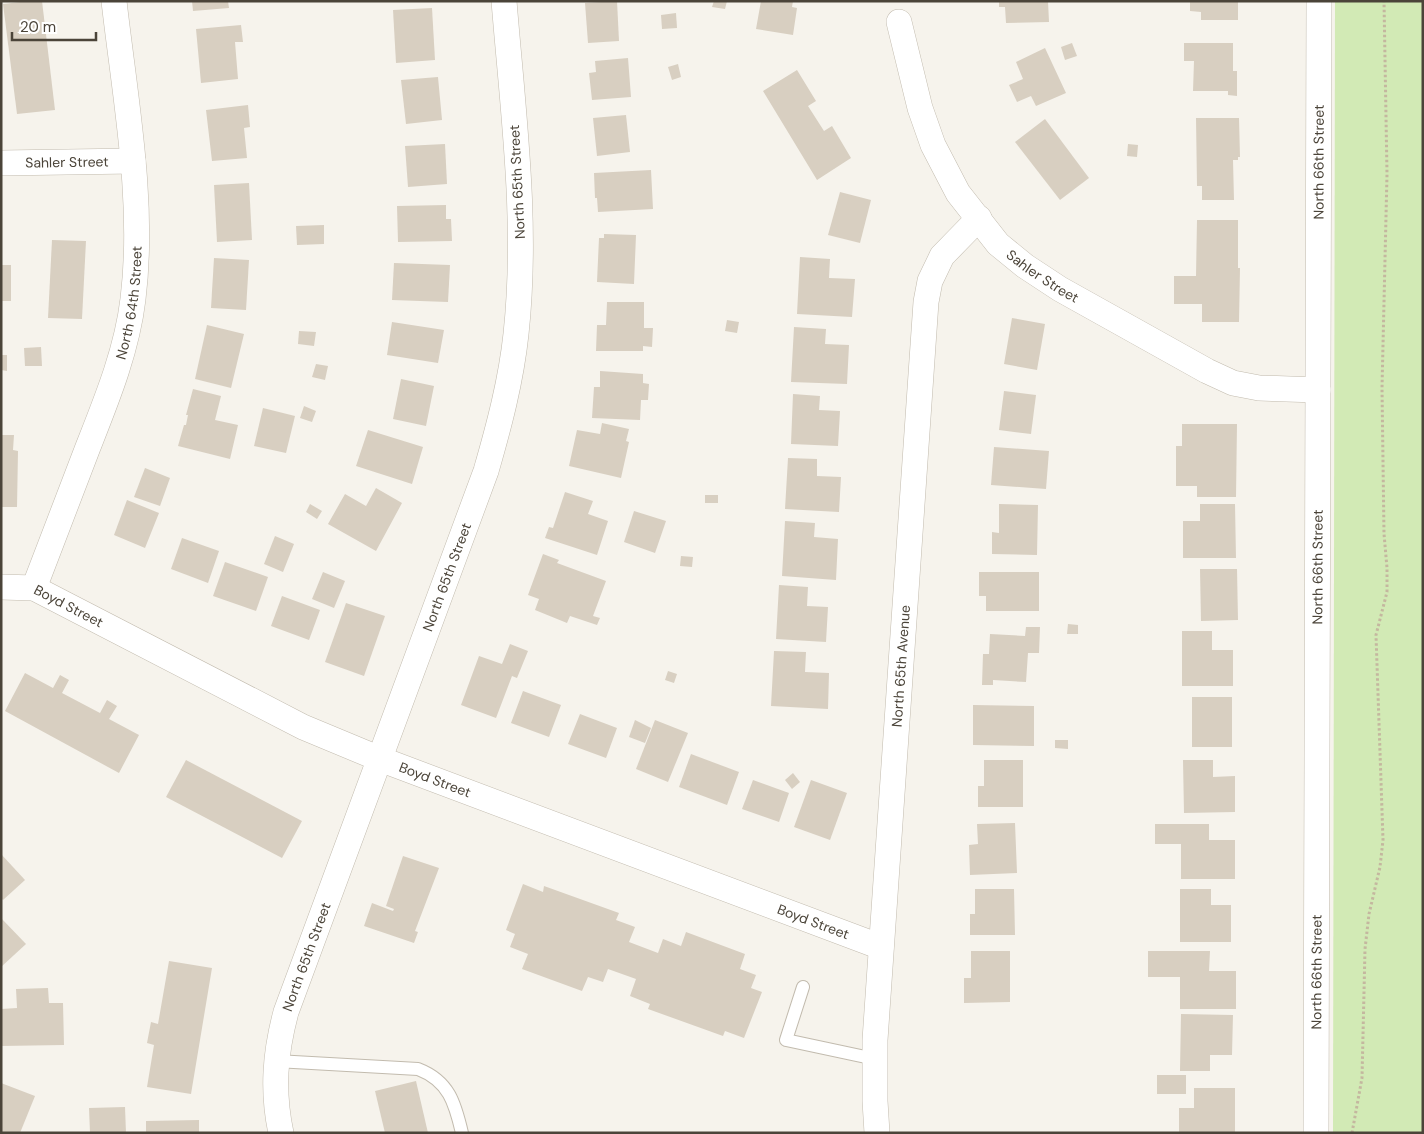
<svg xmlns="http://www.w3.org/2000/svg" width="1424" height="1134" font-family="'DM Sans',sans-serif">
<style>
.green{fill:#d2eab5}
.building{fill:#d8cfc1}
.lines{fill:none;stroke-linecap:round;stroke-linejoin:round}
.lane-casing{stroke:#c2bbae;stroke-width:14}
.street-casing{stroke:#c2bbae;stroke-width:26}
.path{stroke:#c4b79f;stroke-width:3;stroke-dasharray:2.5 2.5;stroke-linecap:butt}
.lane{stroke:#fff;stroke-width:12}
.street{stroke:#fff;stroke-width:25}
.labels{text-anchor:middle;dominant-baseline:central;stroke-width:4;stroke-linejoin:round;paint-order:stroke}
.street-label{font-size:14px;fill:#4b4439;stroke:#fff}
</style>
<rect width="100%" height="100%" fill="#f6f3ec"/>
<path class="green" d="M 1335,1 L 1423,1 L 1423,1133 L 1333,1133 Z"/>
<g class="building">
<path d="M 29,1 L 42,1 L 55,110 L 17,114 L 3,4 Z"/>
<path d="M 192,1 L 228,1 L 229,8 L 193,11 Z"/>
<path d="M 617,1 L 619,41 L 588,43 L 585,3 Z"/>
<path d="M 714,1 L 727,1 L 725,9 L 712,7 Z"/>
<path d="M 761,1 L 793,1 L 792,7 L 797,8 L 793,35 L 756,29 Z"/>
<path d="M 999,1 L 1048,1 L 1049,22 L 1006,23 L 1005,7 L 999,7 Z"/>
<path d="M 1190,1 L 1238,1 L 1238,20 L 1201,20 L 1201,12 L 1190,11 Z"/>
<path d="M 432,8 L 435,60 L 396,63 L 393,10 Z"/>
<path d="M 676,13 L 677,28 L 662,29 L 661,15 Z"/>
<path d="M 241,25 L 243,42 L 235,42 L 238,79 L 201,83 L 196,29 Z"/>
<path d="M 1072,43 L 1077,56 L 1065,60 L 1061,47 Z"/>
<path d="M 1184,43 L 1233,43 L 1233,71 L 1237,71 L 1237,96 L 1228,95 L 1228,91 L 1193,91 L 1194,61 L 1184,61 Z"/>
<path d="M 1045,48 L 1066,93 L 1036,106 L 1031,96 L 1017,102 L 1009,85 L 1023,79 L 1016,62 Z"/>
<path d="M 628,58 L 631,97 L 592,100 L 589,73 L 596,72 L 595,61 Z"/>
<path d="M 678,64 L 681,77 L 672,80 L 668,67 Z"/>
<path d="M 797,70 L 816,101 L 808,106 L 824,131 L 832,126 L 851,158 L 817,180 L 763,91 Z"/>
<path d="M 438,77 L 442,120 L 406,124 L 401,80 Z"/>
<path d="M 248,105 L 250,127 L 244,128 L 247,158 L 212,161 L 206,110 Z"/>
<path d="M 626,115 L 630,152 L 597,156 L 593,118 Z"/>
<path d="M 1196,118 L 1239,118 L 1240,157 L 1238,157 L 1238,160 L 1233,160 L 1234,200 L 1202,200 L 1202,186 L 1197,186 Z"/>
<path d="M 1045,119 L 1089,178 L 1060,200 L 1015,142 Z"/>
<path d="M 445,144 L 447,184 L 408,187 L 405,146 Z"/>
<path d="M 1128,144 L 1138,145 L 1137,157 L 1127,156 Z"/>
<path d="M 651,170 L 653,209 L 598,212 L 597,198 L 595,198 L 594,173 Z"/>
<path d="M 249,183 L 252,240 L 217,242 L 214,185 Z"/>
<path d="M 840,192 L 871,200 L 860,243 L 828,235 Z"/>
<path d="M 446,205 L 446,219 L 451,219 L 452,241 L 398,242 L 397,206 Z"/>
<path d="M 1197,220 L 1238,220 L 1238,268 L 1240,268 L 1239,322 L 1202,322 L 1202,304 L 1174,304 L 1174,276 L 1196,276 Z"/>
<path d="M 324,225 L 324,244 L 297,245 L 296,226 Z"/>
<path d="M 604,234 L 636,235 L 634,284 L 597,282 L 599,238 L 604,238 Z"/>
<path d="M 52,240 L 86,241 L 82,319 L 48,318 Z"/>
<path d="M 800,257 L 830,259 L 829,278 L 855,279 L 852,317 L 797,314 Z"/>
<path d="M 214,258 L 249,260 L 246,310 L 211,308 Z"/>
<path d="M 394,263 L 450,265 L 448,302 L 392,300 Z"/>
<rect x="1" y="265" width="10" height="36"/>
<path d="M 607,302 L 644,302 L 644,328 L 653,328 L 652,347 L 643,346 L 643,351 L 596,351 L 597,325 L 606,325 Z"/>
<path d="M 1012,318 L 1045,324 L 1037,370 L 1004,364 Z"/>
<path d="M 727,320 L 739,322 L 737,333 L 725,331 Z"/>
<path d="M 392,322 L 444,330 L 438,363 L 387,355 Z"/>
<path d="M 207,325 L 244,334 L 231,388 L 195,379 Z"/>
<path d="M 794,327 L 826,329 L 825,344 L 849,345 L 847,384 L 791,382 Z"/>
<path d="M 299,331 L 316,332 L 314,346 L 298,344 Z"/>
<path d="M 41,347 L 42,366 L 25,366 L 24,348 Z"/>
<path d="M 1,355 L 7,355 L 7,371 L 1,370 Z"/>
<path d="M 316,364 L 328,366 L 325,380 L 312,377 Z"/>
<path d="M 600,371 L 643,374 L 643,383 L 649,384 L 648,400 L 641,400 L 640,420 L 592,418 L 594,387 L 600,387 Z"/>
<path d="M 401,379 L 434,386 L 426,426 L 393,419 Z"/>
<path d="M 193,389 L 221,396 L 215,420 L 238,425 L 230,459 L 178,446 L 184,425 L 186,425 L 188,415 L 186,415 Z"/>
<path d="M 1004,391 L 1036,395 L 1031,434 L 999,430 Z"/>
<path d="M 793,394 L 820,396 L 819,410 L 840,411 L 838,446 L 791,444 Z"/>
<path d="M 304,406 L 316,411 L 312,422 L 300,418 Z"/>
<path d="M 263,408 L 295,416 L 286,453 L 254,446 Z"/>
<path d="M 602,423 L 629,429 L 626,441 L 629,442 L 621,478 L 569,466 L 577,430 L 600,434 Z"/>
<path d="M 1182,424 L 1237,424 L 1236,497 L 1197,497 L 1197,486 L 1176,486 L 1176,446 L 1182,446 Z"/>
<path d="M 368,430 L 423,447 L 412,484 L 356,466 Z"/>
<path d="M 1,435 L 14,435 L 13,450 L 18,451 L 17,507 L 1,507 Z"/>
<path d="M 994,447 L 1049,451 L 1046,489 L 991,485 Z"/>
<path d="M 788,458 L 817,459 L 817,476 L 841,477 L 839,512 L 785,509 Z"/>
<path d="M 145,468 L 170,478 L 160,506 L 134,497 Z"/>
<path d="M 376,488 L 402,503 L 376,551 L 328,524 L 345,494 L 366,506 Z"/>
<path d="M 565,492 L 593,501 L 588,514 L 608,521 L 597,555 L 545,538 L 549,527 L 553,528 Z"/>
<rect x="705" y="495" width="13" height="8"/>
<path d="M 127,500 L 159,513 L 145,548 L 114,535 Z"/>
<path d="M 310,504 L 322,511 L 317,519 L 306,512 Z"/>
<path d="M 999,504 L 1038,505 L 1037,555 L 992,554 L 992,532 L 999,533 Z"/>
<path d="M 1200,504 L 1235,504 L 1236,558 L 1183,558 L 1183,521 L 1200,521 Z"/>
<path d="M 634,511 L 666,521 L 655,553 L 624,542 Z"/>
<path d="M 785,521 L 815,523 L 814,537 L 838,539 L 836,580 L 782,576 Z"/>
<path d="M 275,536 L 294,544 L 283,572 L 264,564 Z"/>
<path d="M 182,538 L 219,551 L 208,583 L 171,569 Z"/>
<path d="M 543,554 L 559,560 L 557,563 L 606,581 L 593,616 L 600,618 L 597,625 L 570,616 L 567,623 L 535,610 L 539,599 L 528,595 Z"/>
<path d="M 681,556 L 693,557 L 692,567 L 680,566 Z"/>
<path d="M 225,562 L 268,577 L 256,611 L 213,596 Z"/>
<path d="M 1200,569 L 1237,569 L 1238,620 L 1201,621 Z"/>
<path d="M 323,572 L 345,581 L 334,608 L 312,599 Z"/>
<path d="M 979,572 L 1039,572 L 1039,611 L 986,611 L 986,596 L 979,596 Z"/>
<path d="M 779,585 L 808,587 L 807,606 L 828,607 L 826,642 L 776,639 Z"/>
<path d="M 282,596 L 320,610 L 309,640 L 271,626 Z"/>
<path d="M 346,603 L 385,616 L 364,676 L 325,662 Z"/>
<path d="M 1068,624 L 1078,625 L 1078,634 L 1067,634 Z"/>
<path d="M 1026,627 L 1040,627 L 1039,653 L 1028,653 L 1026,682 L 993,680 L 993,685 L 982,685 L 983,654 L 989,654 L 990,634 L 1025,636 Z"/>
<path d="M 1182,631 L 1212,631 L 1212,650 L 1233,650 L 1233,686 L 1182,686 Z"/>
<path d="M 510,644 L 528,651 L 517,678 L 512,676 L 496,718 L 461,705 L 479,656 L 502,664 Z"/>
<path d="M 774,651 L 806,652 L 805,672 L 829,673 L 828,709 L 771,706 Z"/>
<path d="M 668,671 L 677,674 L 674,683 L 665,680 Z"/>
<path d="M 25,673 L 53,688 L 60,675 L 69,680 L 62,693 L 100,713 L 107,700 L 117,706 L 109,719 L 139,735 L 119,773 L 5,711 Z"/>
<path d="M 523,691 L 561,705 L 549,737 L 511,723 Z"/>
<rect x="1192" y="697" width="40" height="50"/>
<path d="M 973,705 L 1034,706 L 1034,746 L 973,745 Z"/>
<path d="M 580,714 L 617,728 L 606,758 L 568,744 Z"/>
<path d="M 635,720 L 651,728 L 645,743 L 629,737 Z"/>
<path d="M 655,720 L 688,733 L 668,782 L 636,769 Z"/>
<path d="M 1055,740 L 1068,740 L 1068,749 L 1055,748 Z"/>
<path d="M 691,754 L 739,772 L 727,805 L 679,787 Z"/>
<path d="M 186,760 L 302,821 L 282,858 L 166,797 Z"/>
<path d="M 984,760 L 1023,760 L 1023,807 L 978,807 L 978,786 L 984,786 Z"/>
<path d="M 1183,760 L 1213,760 L 1213,777 L 1235,776 L 1235,812 L 1184,813 Z"/>
<path d="M 793,773 L 800,782 L 792,789 L 785,780 Z"/>
<path d="M 753,780 L 789,793 L 779,822 L 742,809 Z"/>
<path d="M 811,780 L 847,793 L 830,840 L 794,827 Z"/>
<path d="M 1015,823 L 1017,873 L 970,875 L 969,845 L 978,844 L 977,824 Z"/>
<path d="M 1155,824 L 1209,824 L 1209,840 L 1235,840 L 1235,879 L 1181,879 L 1181,844 L 1155,844 Z"/>
<path d="M 1,854 L 25,880 L 3,900 L 1,898 Z"/>
<path d="M 403,856 L 439,868 L 415,931 L 418,932 L 414,943 L 364,926 L 372,903 L 393,911 L 394,909 L 386,906 Z"/>
<path d="M 523,884 L 543,892 L 544,886 L 619,913 L 616,920 L 635,927 L 629,942 L 658,953 L 663,939 L 681,946 L 686,932 L 745,954 L 740,969 L 756,975 L 751,988 L 762,992 L 744,1038 L 725,1031 L 723,1036 L 648,1009 L 650,1004 L 630,996 L 636,979 L 608,969 L 603,982 L 588,977 L 582,991 L 522,969 L 528,954 L 510,947 L 515,934 L 506,930 Z"/>
<path d="M 975,889 L 1014,889 L 1015,935 L 970,935 L 970,914 L 975,914 Z"/>
<path d="M 1180,889 L 1211,889 L 1211,905 L 1231,905 L 1231,942 L 1180,942 Z"/>
<path d="M 1,918 L 26,944 L 1,967 Z"/>
<path d="M 971,951 L 1010,951 L 1010,1002 L 964,1003 L 964,978 L 971,978 Z"/>
<path d="M 1148,951 L 1210,951 L 1209,971 L 1236,971 L 1236,1009 L 1180,1009 L 1180,977 L 1148,977 Z"/>
<path d="M 169,961 L 212,968 L 191,1094 L 147,1087 L 154,1045 L 147,1043 L 151,1022 L 158,1024 Z"/>
<path d="M 48,988 L 49,1003 L 63,1003 L 64,1045 L 1,1046 L 1,1009 L 17,1008 L 16,989 Z"/>
<path d="M 1181,1014 L 1233,1015 L 1232,1055 L 1210,1055 L 1210,1071 L 1180,1071 Z"/>
<rect x="1157" y="1075" width="29" height="19"/>
<path d="M 416,1081 L 428,1133 L 385,1133 L 375,1091 Z"/>
<path d="M 1,1083 L 35,1096 L 20,1133 L 1,1133 Z"/>
<path d="M 1194,1088 L 1235,1088 L 1235,1133 L 1179,1133 L 1179,1108 L 1194,1108 Z"/>
<path d="M 125,1107 L 126,1133 L 90,1133 L 89,1108 Z"/>
<path d="M 199,1120 L 199,1133 L 146,1133 L 146,1121 Z"/>
</g>
<g class="lines">
<defs>
<g id="lane">
<path d="M 803,987 L 786,1040 L 875,1059"/>
<path d="M 276,1061 L 418,1069 C 449,1081 455,1103 462,1133"/>
</g>
<g id="street">
<path id="s1" d="M 899,22 L 920,108 L 933,145 L 958,193 L 998,244 L 1025,266 L 1060,289 L 1207,371 L 1233,383 L 1259,388 L 1318,390"/>
<path id="s2" d="M 1,163 L 133,161"/>
<path id="s3" d="M 1,587 L 34,588 L 303,727 L 380,759 L 881,947"/>
<path id="s4" d="M 34,588 C 52,541 70,494 88,447 C 107,399 127,350 133,299 C 145,202 125,98 114,1"/>
<path id="s5" d="M 281,1133 C 272,1091 275,1053 286,1012 L 486,471 C 499,426 511,381 516,334 C 528,223 513,112 504,1"/>
<path id="s6" d="M 877,1133 L 875,1101 L 875,1040 L 926,302 L 930,281 L 942,256 L 979,218"/>
<path id="s7" d="M 1316,1133 L 1319,1"/>
</g>
</defs>
<use href="#lane" class="lane-casing"/>
<use href="#street" class="street-casing"/>
<path class="path" d="M 1352,1133 L 1362,1078 L 1365,949 L 1369,914 L 1380,867 L 1383,840 L 1376,635 L 1387,592 L 1387,568 L 1384,534 L 1382,388 L 1387,174 L 1384,1"/>
<use href="#lane" class="lane"/>
<use href="#street" class="street"/>
</g>
<g class="labels">
<g class="street-label">
<text stroke="none"><textPath href="#s2" startOffset="66">Sahler Street</textPath></text>
<text stroke="none"><textPath href="#s7" startOffset="971">North 66th Street</textPath></text>
<text transform="translate(517 182) rotate(-93)">North 65th Street</text>
<text stroke="none"><textPath href="#s1" startOffset="302">Sahler Street</textPath></text>
<text stroke="none"><textPath href="#s4" startOffset="302">North 64th Street</textPath></text>
<text stroke="none"><textPath href="#s7" startOffset="566">North 66th Street</textPath></text>
<text stroke="none"><textPath href="#s5" startOffset="586">North 65th Street</textPath></text>
<text stroke="none"><textPath href="#s3" startOffset="72">Boyd Street</textPath></text>
<text stroke="none"><textPath href="#s6" startOffset="468">North 65th Avenue</textPath></text>
<text stroke="none"><textPath href="#s3" startOffset="478">Boyd Street</textPath></text>
<text stroke="none"><textPath href="#s3" startOffset="882">Boyd Street</textPath></text>
<text stroke="none"><textPath href="#s5" startOffset="181">North 65th Street</textPath></text>
<text stroke="none"><textPath href="#s7" startOffset="161">North 66th Street</textPath></text>
</g>
</g>
<rect width="1424" height="1134" fill="none" stroke="#4b4439" stroke-width="5"/>
<path d="M12 32v8h84v-8" fill="none" stroke="#4b4439" stroke-width="2.5"/>
<text x="20" y="32" font-size="15" fill="#4b4439" stroke="#ffffff" stroke-width="4" paint-order="stroke">20 m</text>
</svg>
